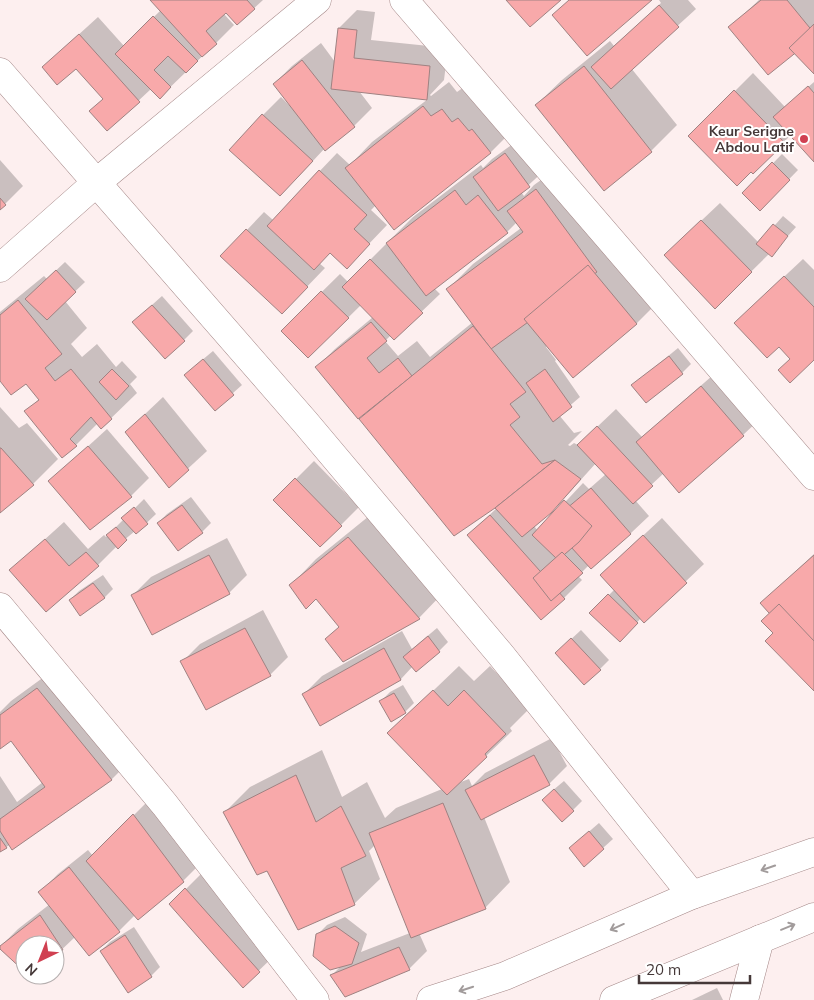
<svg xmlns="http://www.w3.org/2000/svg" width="814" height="1000" font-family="Mulish,sans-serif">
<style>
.shadow{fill:#0003;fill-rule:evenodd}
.building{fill:#f8a9aa;stroke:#9f8282}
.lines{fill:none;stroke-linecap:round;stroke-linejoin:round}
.minor-casing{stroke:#a48787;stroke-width:29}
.primary-casing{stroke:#a48787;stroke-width:29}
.minor{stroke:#fff;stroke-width:28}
.primary{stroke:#fff;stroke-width:28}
.oneway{stroke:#a29c9c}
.poi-dot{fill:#d04051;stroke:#fff;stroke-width:2}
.labels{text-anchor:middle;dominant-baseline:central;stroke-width:4;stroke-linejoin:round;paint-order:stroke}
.poi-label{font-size:14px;font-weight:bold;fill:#453838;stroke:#fff;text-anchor:end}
</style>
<rect width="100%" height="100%" fill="#fdefef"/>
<g class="shadow">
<path d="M 152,0 L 263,0 L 238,23 L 226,11 L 224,14 L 234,25 L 216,43 L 160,97 L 151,89 L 107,130 L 90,111 L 104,98 L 76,67 L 43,67 L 98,17 L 124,46 L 161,10 Z"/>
<path d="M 659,0 L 688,0 L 696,9 L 631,68 L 677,125 L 651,151 L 604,189 L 536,105 L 562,80 L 610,41 L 614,46 L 661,3 Z"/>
<path d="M 759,0 L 814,0 L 814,73 L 795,52 L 730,27 Z"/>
<path d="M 357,10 L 375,12 L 371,40 L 448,48 L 444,80 L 430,95 L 431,96 L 449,82 L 457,92 L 468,84 L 516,127 L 491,152 L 394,228 L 376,205 L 371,210 L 387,225 L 364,249 L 330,252 L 319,263 L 325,268 L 300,294 L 247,230 L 264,212 L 273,220 L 337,153 L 350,165 L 372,142 L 428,99 L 359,91 L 372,108 L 354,126 L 325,148 L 298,177 L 263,115 L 281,97 L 289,105 L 290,104 L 274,84 L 292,66 L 321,43 L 335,62 L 339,28 Z"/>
<path d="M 753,73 L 785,107 L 814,82 L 814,160 L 791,135 L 753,172 L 690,136 Z"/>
<path d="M 524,136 L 547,168 L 521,192 L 524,196 L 534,185 L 562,165 L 662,298 L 637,323 L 574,376 L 547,345 L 546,347 L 556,360 L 555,361 L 580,397 L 559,415 L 574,433 L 582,431 L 568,445 L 570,446 L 574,443 L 578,445 L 616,409 L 642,437 L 720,369 L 761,418 L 743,435 L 664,473 L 635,500 L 649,516 L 631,533 L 591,567 L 589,565 L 578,576 L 582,580 L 564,598 L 468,535 L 498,507 L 360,419 L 367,412 L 317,367 L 335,349 L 373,317 L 361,305 L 308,357 L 282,331 L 340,274 L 348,282 L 413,217 L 481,165 L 483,168 L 492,159 ZM 517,222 L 521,228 L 473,264 L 448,289 L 473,322 L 430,357 L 417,341 L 398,356 L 385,341 L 391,335 L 394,338 L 440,294 L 434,288 L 507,232 ZM 596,463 L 606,474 L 589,489 L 583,483 L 538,531 L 534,526 L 569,493 Z"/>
<path d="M 782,154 L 798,170 L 760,209 L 744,193 Z"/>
<path d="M 0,160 L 23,186 L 0,209 Z"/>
<path d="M 720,203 L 759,243 L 783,216 L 796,227 L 771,255 L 769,254 L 715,307 L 683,238 Z"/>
<path d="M 803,259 L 814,270 L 814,359 L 754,305 Z"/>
<path d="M 65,262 L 85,282 L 65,301 L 87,328 L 71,344 L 82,357 L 97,344 L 116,367 L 122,361 L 137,377 L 130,384 L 137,393 L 101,428 L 98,423 L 76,445 L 26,412 L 39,399 L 26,382 L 0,379 L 0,312 L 44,276 L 47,279 Z"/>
<path d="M 162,296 L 193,331 L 184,340 L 143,313 Z"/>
<path d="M 678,348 L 691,364 L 682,373 L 633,385 Z"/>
<path d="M 213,351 L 242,385 L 215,409 L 195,366 Z"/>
<path d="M 163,397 L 207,451 L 169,486 L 144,415 Z"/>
<path d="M 0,407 L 19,428 L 27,423 L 58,459 L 33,484 L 0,512 Z"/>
<path d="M 107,429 L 149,478 L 131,496 L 90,528 L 50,481 Z"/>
<path d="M 314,461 L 359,507 L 320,546 L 275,500 Z"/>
<path d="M 191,497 L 211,523 L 202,532 L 158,523 L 167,514 Z"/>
<path d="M 144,499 L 156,514 L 136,533 L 135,531 L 117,546 L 98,565 L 11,570 L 64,522 L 88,549 L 104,535 L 106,537 Z"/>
<path d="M 374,512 L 444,592 L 419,618 L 344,661 L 326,639 L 340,626 L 317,598 L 291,585 L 316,559 Z"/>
<path d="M 662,518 L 704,564 L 644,621 L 641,618 L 629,631 L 591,613 L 615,589 L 620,557 Z"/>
<path d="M 227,538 L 247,575 L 229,593 L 133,595 L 151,577 Z"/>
<path d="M 814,554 L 814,689 L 775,633 L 771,613 L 762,603 Z"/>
<path d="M 103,575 L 113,589 L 104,598 L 70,600 L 79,591 Z"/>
<path d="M 263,610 L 288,657 L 270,675 L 182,662 L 200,644 Z"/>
<path d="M 437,628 L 448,642 L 439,651 L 413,666 L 401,679 L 320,724 L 304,694 L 322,676 L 402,631 L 412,649 Z"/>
<path d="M 581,630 L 609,660 L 600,669 L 566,644 Z"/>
<path d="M 63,663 L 137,754 L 111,780 L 0,851 L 0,776 L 17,802 L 43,782 L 11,739 L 0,747 L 0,712 L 11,701 Z"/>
<path d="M 459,666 L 474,681 L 490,666 L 530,708 L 510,728 L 512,731 L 458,783 L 469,779 L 472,786 L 485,773 L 552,738 L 567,766 L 549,784 L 484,817 L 510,882 L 485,908 L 419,933 L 427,951 L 409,969 L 332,975 L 341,966 L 317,935 L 327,925 L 345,917 L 367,934 L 361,952 L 410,933 L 375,845 L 369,851 L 380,879 L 354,904 L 268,869 L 225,812 L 250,787 L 322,750 L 342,797 L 367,782 L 385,818 L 396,808 L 442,789 L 389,733 Z"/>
<path d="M 403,685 L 414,703 L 405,712 L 381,701 L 390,692 Z"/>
<path d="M 564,781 L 582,801 L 562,821 L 552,791 Z"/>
<path d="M 152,797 L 201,863 L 183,881 L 135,915 L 119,931 L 89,954 L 75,937 L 55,956 L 55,945 L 25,945 L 25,970 L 0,947 L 18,929 L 50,904 L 40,892 L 58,874 L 88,850 L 93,856 Z"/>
<path d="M 599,823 L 613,839 L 584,865 L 570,848 Z"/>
<path d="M 204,871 L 277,953 L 243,986 L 171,904 Z"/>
<path d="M 134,927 L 160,967 L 151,976 L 101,951 L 110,942 Z"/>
<path d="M 717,988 L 723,1000 L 692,1000 Z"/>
</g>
<g class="building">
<path d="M 150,0 L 247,0 L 255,9 L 237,25 L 226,13 L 206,31 L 217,44 L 202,57 Z"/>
<path d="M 506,0 L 561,0 L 530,27 Z"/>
<path d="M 569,0 L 652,0 L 587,56 L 552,15 Z"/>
<path d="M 761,0 L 787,0 L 814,33 L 814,38 L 768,75 L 728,27 Z"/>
<path d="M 659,5 L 679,27 L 611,89 L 591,67 Z"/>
<path d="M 153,16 L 198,61 L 186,73 L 168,56 L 154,70 L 171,87 L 160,99 L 115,54 Z"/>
<path d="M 814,24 L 814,74 L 789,48 Z"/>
<path d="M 338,28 L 357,30 L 354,58 L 430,66 L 427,100 L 331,89 Z"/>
<path d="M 79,34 L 140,102 L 107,131 L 89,111 L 103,99 L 76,69 L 57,85 L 42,67 Z"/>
<path d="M 302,60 L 355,127 L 325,151 L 273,84 Z"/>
<path d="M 584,66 L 652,152 L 604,191 L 535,105 Z"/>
<path d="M 808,86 L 814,93 L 814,162 L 773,117 Z"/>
<path d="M 734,90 L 785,143 L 753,174 L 751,172 L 737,186 L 688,136 Z"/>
<path d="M 423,106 L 431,116 L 442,109 L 452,122 L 458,118 L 469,131 L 472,129 L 491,153 L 394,230 L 345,168 Z"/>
<path d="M 262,114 L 313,161 L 280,196 L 229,150 Z"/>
<path d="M 505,153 L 530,187 L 498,211 L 473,177 Z"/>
<path d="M 772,162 L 790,180 L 760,211 L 742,193 Z"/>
<path d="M 319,170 L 367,215 L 354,229 L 370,244 L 347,269 L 330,253 L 314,270 L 267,226 Z"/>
<path d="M 536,189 L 597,272 L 491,349 L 446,289 L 523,232 L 507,211 Z"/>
<path d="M 455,190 L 466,205 L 478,195 L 508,233 L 426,296 L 386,243 Z"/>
<path d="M 0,198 L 6,205 L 0,210 Z"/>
<path d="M 701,220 L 752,272 L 715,309 L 664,255 Z"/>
<path d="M 773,224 L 788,236 L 772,257 L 756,244 Z"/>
<path d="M 246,229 L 308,287 L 282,314 L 220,256 Z"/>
<path d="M 370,259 L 423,313 L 394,340 L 342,287 Z"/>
<path d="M 588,265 L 637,324 L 573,378 L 524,319 Z"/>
<path d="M 56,270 L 76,292 L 47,320 L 25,299 Z"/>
<path d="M 784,276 L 814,307 L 814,360 L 790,383 L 778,370 L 790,359 L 779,347 L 767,358 L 734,323 Z"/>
<path d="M 321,291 L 349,318 L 308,358 L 281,331 Z"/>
<path d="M 18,300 L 62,354 L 45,368 L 55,381 L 71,369 L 112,419 L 101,429 L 91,417 L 70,439 L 77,446 L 62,458 L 24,411 L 39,400 L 26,384 L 11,395 L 0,381 L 0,315 Z"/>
<path d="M 152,305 L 185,341 L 165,359 L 132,322 Z"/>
<path d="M 371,322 L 387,341 L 367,358 L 379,373 L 398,358 L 412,376 L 358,419 L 315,367 Z"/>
<path d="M 473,326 L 526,392 L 510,404 L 520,417 L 510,425 L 542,464 L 555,460 L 495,508 L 454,536 L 359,419 Z"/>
<path d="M 669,356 L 683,374 L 646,403 L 631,385 Z"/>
<path d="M 203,359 L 234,395 L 215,411 L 184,375 Z"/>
<path d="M 112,369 L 129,386 L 116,400 L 99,382 Z"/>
<path d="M 545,369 L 572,407 L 553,422 L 526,383 Z"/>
<path d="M 701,386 L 744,436 L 679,493 L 636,442 Z"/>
<path d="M 145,414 L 189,470 L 169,488 L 125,432 Z"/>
<path d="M 597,426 L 653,486 L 633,504 L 577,445 Z"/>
<path d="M 88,446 L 132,497 L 90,530 L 48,481 Z"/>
<path d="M 0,448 L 1,448 L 34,485 L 0,513 Z"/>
<path d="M 555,460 L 581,479 L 551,513 L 522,537 L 495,508 Z"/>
<path d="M 295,478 L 342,526 L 320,547 L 273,500 Z"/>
<path d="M 591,488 L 631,534 L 591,569 L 571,547 L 581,538 L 560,514 Z"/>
<path d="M 564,500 L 592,526 L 579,542 L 558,560 L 532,535 Z"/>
<path d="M 182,505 L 203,533 L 178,551 L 157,523 Z"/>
<path d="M 134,507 L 148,524 L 136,534 L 121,518 Z"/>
<path d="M 490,515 L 565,599 L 541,620 L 467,535 Z"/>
<path d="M 116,527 L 127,540 L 118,549 L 106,535 Z"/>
<path d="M 643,535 L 687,583 L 644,623 L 600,575 Z"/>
<path d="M 348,537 L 420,619 L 343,662 L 325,639 L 339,627 L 316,599 L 306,609 L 289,585 Z"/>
<path d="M 45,539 L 69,566 L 86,552 L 99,566 L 46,612 L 9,570 Z"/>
<path d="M 562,552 L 583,573 L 551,601 L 533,578 Z"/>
<path d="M 209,555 L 230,594 L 152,635 L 131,595 Z"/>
<path d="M 814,555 L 814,663 L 760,603 Z"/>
<path d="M 93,583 L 105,598 L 80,616 L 69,600 Z"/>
<path d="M 608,594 L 638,623 L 620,642 L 589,613 Z"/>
<path d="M 779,604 L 814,641 L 814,691 L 765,641 L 773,633 L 761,621 Z"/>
<path d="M 245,628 L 271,676 L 206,710 L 180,661 Z"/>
<path d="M 428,636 L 440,652 L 416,672 L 403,657 Z"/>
<path d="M 571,638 L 601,670 L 584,685 L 555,653 Z"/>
<path d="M 384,648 L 401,680 L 320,726 L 302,694 Z"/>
<path d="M 37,688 L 112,780 L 12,850 L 0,831 L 0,819 L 45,787 L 11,741 L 0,749 L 0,715 Z"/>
<path d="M 433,690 L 448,706 L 464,690 L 506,734 L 485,754 L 487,757 L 447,795 L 387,733 Z"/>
<path d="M 394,693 L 406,713 L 391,722 L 379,701 Z"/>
<path d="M 534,755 L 550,785 L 481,820 L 465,790 Z"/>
<path d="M 296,775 L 316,822 L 341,806 L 366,856 L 341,868 L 355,905 L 298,930 L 267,871 L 257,875 L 223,812 Z"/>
<path d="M 554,789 L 574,811 L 562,822 L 542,800 Z"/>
<path d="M 443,803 L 486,909 L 411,938 L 369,833 Z"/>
<path d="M 133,814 L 184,882 L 138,920 L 86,861 Z"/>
<path d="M 589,831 L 604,849 L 584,867 L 569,848 Z"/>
<path d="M 0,838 L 7,848 L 0,852 Z"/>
<path d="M 69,867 L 120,932 L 89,956 L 38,892 Z"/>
<path d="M 185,888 L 260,972 L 243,988 L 169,904 Z"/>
<path d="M 40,915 L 63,950 L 55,957 L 55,945 L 25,945 L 25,972 L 0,949 L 0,946 Z"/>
<path d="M 335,926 L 359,943 L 352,964 L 330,970 L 313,956 L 316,934 Z"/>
<path d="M 125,935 L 152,977 L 128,993 L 100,951 Z"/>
<path d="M 399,947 L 410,970 L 345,997 L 330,975 Z"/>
</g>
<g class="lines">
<defs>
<g id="minor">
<path d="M 404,0 L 814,476"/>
<path d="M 0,72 L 305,422 L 501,655 L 692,895"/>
<path d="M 0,268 L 96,183 L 317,0"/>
<path d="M 0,607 L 165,805 L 315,1000"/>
<path d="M 744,1000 L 760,939"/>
</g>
<g id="primary">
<path d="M 431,1000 L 505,976 L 692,895 L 814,852"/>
<path d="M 614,1000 L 814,917"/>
</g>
</defs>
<use href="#minor" class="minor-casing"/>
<use href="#primary" class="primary-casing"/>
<use href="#minor" class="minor"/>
<use href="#primary" class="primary"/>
</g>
<defs><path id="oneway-shaft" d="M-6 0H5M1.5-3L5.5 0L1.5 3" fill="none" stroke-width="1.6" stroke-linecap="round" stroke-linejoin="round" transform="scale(1.25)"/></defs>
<g class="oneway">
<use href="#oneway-shaft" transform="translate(768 868) rotate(161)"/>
<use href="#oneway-shaft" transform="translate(617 927) rotate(156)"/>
<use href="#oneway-shaft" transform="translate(788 927) rotate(-22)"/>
<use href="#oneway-shaft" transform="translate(466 989) rotate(162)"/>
</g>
<circle class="poi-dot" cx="804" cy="139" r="5"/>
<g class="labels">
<g class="poi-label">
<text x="794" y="131">Keur Serigne<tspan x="794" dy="16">Abdou Latif</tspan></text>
</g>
</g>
<g transform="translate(40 960) rotate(223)"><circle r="24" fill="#ffffff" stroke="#b5afaf"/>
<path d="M0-4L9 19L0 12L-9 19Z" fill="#d04051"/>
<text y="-8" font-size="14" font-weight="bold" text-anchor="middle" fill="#453838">N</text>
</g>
<path d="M639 975v8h111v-8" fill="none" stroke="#453838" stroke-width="2.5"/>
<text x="646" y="975" font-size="15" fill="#453838" stroke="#ffffff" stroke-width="4" paint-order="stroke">20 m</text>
</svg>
